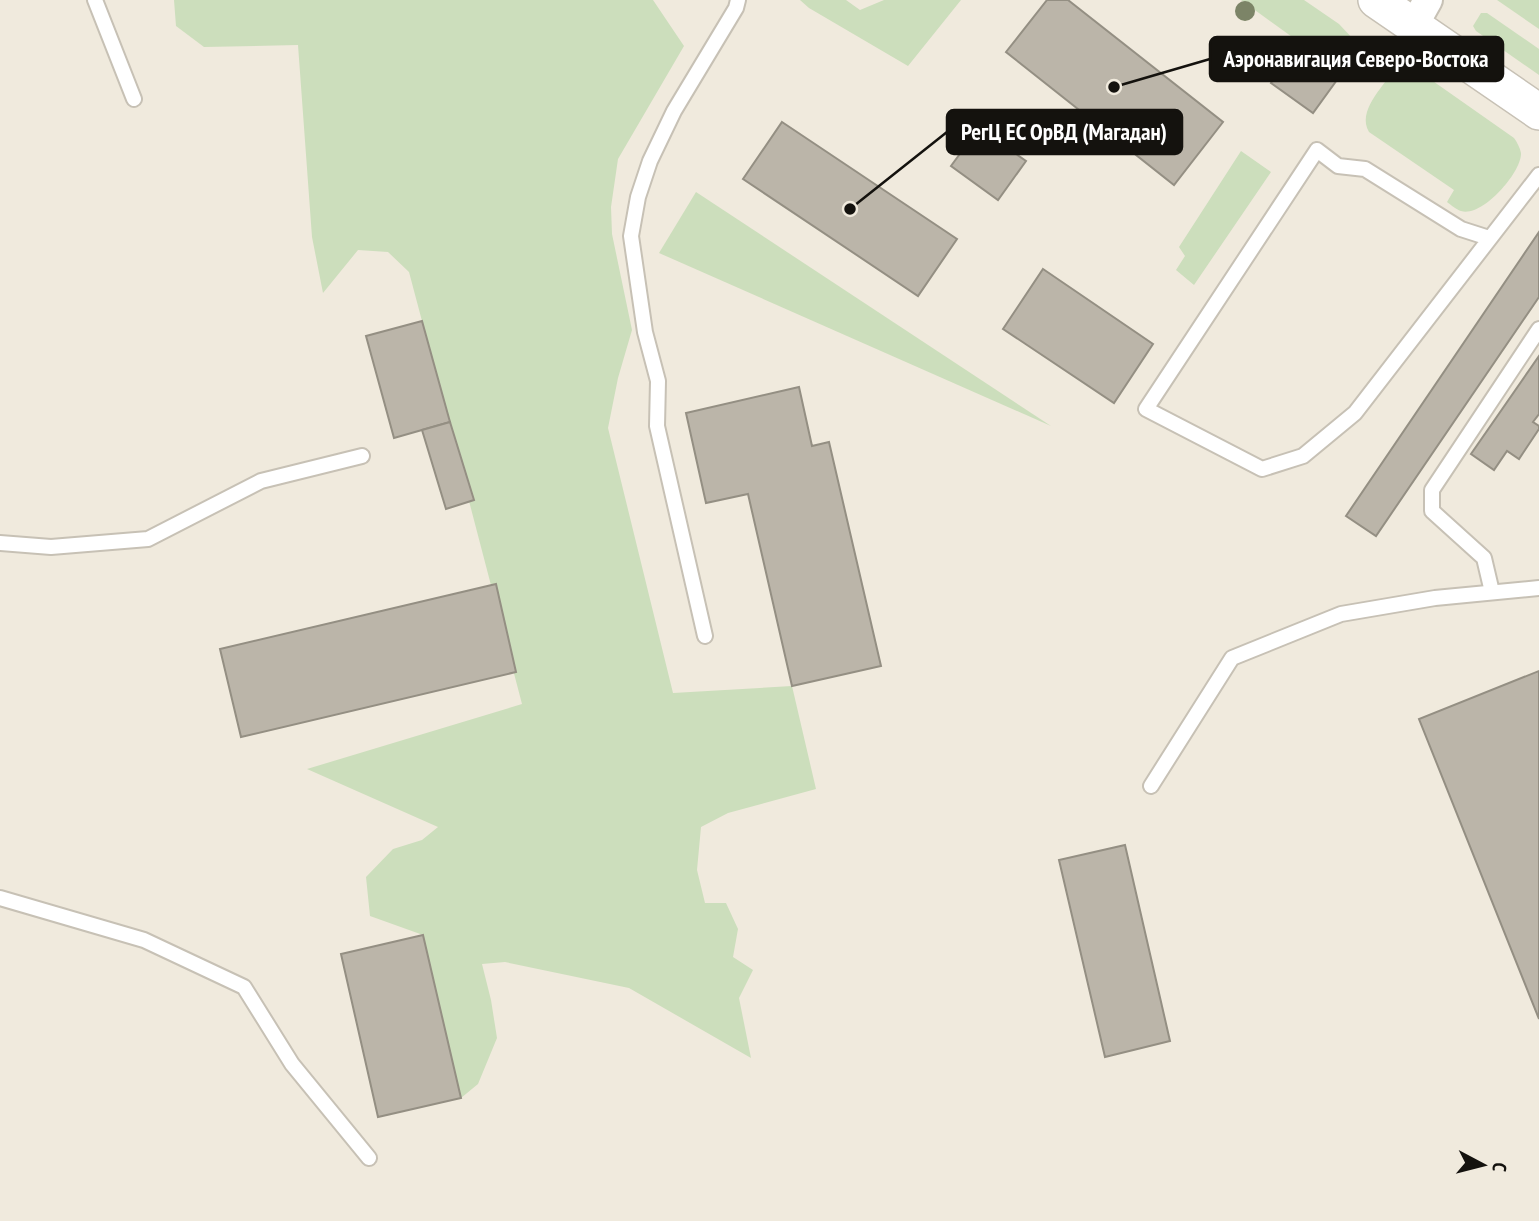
<svg xmlns="http://www.w3.org/2000/svg" width="1539" height="1221" font-family="'PT Sans Narrow',sans-serif">
<style>
.green{fill:#ccdebc}
.building{fill:#bbb5a9;stroke:#948f83;stroke-width:2}
.lines{fill:none;stroke-linecap:round;stroke-linejoin:round}
.service-casing{stroke:#c7c1b5;stroke-width:18}
.minor-casing{stroke:#c7c1b5;stroke-width:32}
.tertiary-casing{stroke:#c7c1b5;stroke-width:38}
.service{stroke:#fff;stroke-width:14}
.minor{stroke:#fff;stroke-width:28}
.tertiary{stroke:#fff;stroke-width:35}
.tree{fill:#7c8467}
.leader{fill:none;stroke:#14120e;stroke-width:2.5}
.callout-dot{fill:#14120e;stroke:#f0eadd;stroke-width:2.5}
.callout{fill:#14120e;stroke:#14120e;stroke-width:2.5}
.callout-label{font-size:23px;text-anchor:middle;font-weight:bold;fill:#fff}
</style>
<rect width="100%" height="100%" fill="#f0eadd"/>
<g class="green">
<path d="M 174,0 L 653,0 L 684,46 L 618,159 L 611,207 L 612,234 L 632,330 L 618,378 L 608,428 L 673,693 L 792,686 L 816,789 L 728,813 L 701,827 L 697,870 L 705,903 L 726,903 L 738,929 L 733,957 L 753,970 L 739,998 L 751,1058 L 629,988 L 505,962 L 482,964 L 491,1000 L 497,1038 L 478,1084 L 461,1098 L 423,935 L 370,916 L 366,877 L 393,849 L 422,840 L 438,827 L 307,769 L 522,704 L 422,321 L 409,272 L 388,252 L 358,250 L 323,293 L 312,237 L 298,45 L 204,47 L 176,26 Z"/>
<path d="M 800,0 L 846,0 L 860,10 L 884,0 L 961,0 L 908,66 L 809,8 Z"/>
<path d="M 1241,0 L 1304,0 L 1339,24 L 1355,41 L 1356,54 L 1342,73 Z"/>
<path d="M 1497,0 L 1539,0 L 1539,29 Z"/>
<path d="M 1481,13 L 1487,13 L 1539,49 L 1539,75 L 1476,31 L 1473,26 Z"/>
<path d="M 1400,65 L 1410,65 L 1514,138 C 1517,142 1520,148 1521,153 C 1522,172 1482,218 1461,211 C 1457,210 1451,205 1447,202 L 1454,190 L 1369,132 C 1357,111 1382,88 1394,70 Z"/>
<path d="M 1241,151 L 1271,172 L 1194,285 L 1176,270 L 1185,256 L 1179,247 Z"/>
<path d="M 696,192 L 1051,426 L 659,253 Z"/>
</g>
<g class="building">
<path d="M 1047,0 L 1068,0 L 1223,122 L 1174,185 L 1006,52 Z"/>
<path d="M 1300,43 L 1342,73 L 1313,113 L 1271,83 Z"/>
<path d="M 782,122 L 957,239 L 918,296 L 743,179 Z"/>
<path d="M 979,128 L 1026,161 L 998,200 L 951,166 Z"/>
<path d="M 1539,232 L 1539,297 L 1376,536 L 1346,516 Z"/>
<path d="M 1043,269 L 1153,344 L 1114,403 L 1003,329 Z"/>
<path d="M 422,321 L 450,422 L 394,438 L 366,336 Z"/>
<path d="M 1539,356 L 1539,414 L 1533,422 L 1539,426 L 1539,429 L 1519,459 L 1507,451 L 1494,470 L 1471,454 Z"/>
<path d="M 799,387 L 812,446 L 829,442 L 881,666 L 792,686 L 748,494 L 706,503 L 686,413 Z"/>
<path d="M 450,422 L 474,500 L 446,509 L 422,430 Z"/>
<path d="M 496,584 L 516,672 L 241,737 L 220,649 Z"/>
<path d="M 1539,671 L 1539,1019 L 1419,719 Z"/>
<path d="M 1125,845 L 1170,1041 L 1105,1057 L 1059,860 Z"/>
<path d="M 423,935 L 461,1098 L 378,1117 L 341,954 Z"/>
</g>
<g class="lines">
<defs>
<g id="service">
<path d="M 95,0 L 134,99"/>
<path d="M 1402,56 L 1414,25"/>
<path d="M 1489,238 L 1461,229 L 1365,169 L 1338,166 L 1317,150 L 1146,409 L 1262,469 L 1303,456 L 1355,413 L 1539,175"/>
<path d="M 0,543 L 51,547 L 148,539 L 261,481 L 362,456"/>
<path d="M 1492,592 L 1484,558 L 1432,511 L 1432,490 L 1539,329"/>
<path d="M 705,636 L 657,426 L 658,381 L 645,332 L 631,236 L 638,197 L 650,161 L 674,111 L 736,8 L 738,0"/>
<path d="M 1151,786 L 1232,658 L 1341,614 L 1435,598 L 1539,588"/>
<path d="M 0,898 L 144,940 L 244,987 L 292,1064 L 369,1158"/>
</g>
<path id="minor" d="M 1414,25 L 1428,0"/>
<path id="tertiary" d="M 1376,0 L 1539,112"/>
</defs>
<use href="#service" class="service-casing"/>
<use href="#minor" class="minor-casing"/>
<use href="#tertiary" class="tertiary-casing"/>
<use href="#service" class="service"/>
<use href="#minor" class="minor"/>
<use href="#tertiary" class="tertiary"/>
</g>
<circle class="tree" cx="1245" cy="11" r="10"/>
<path class="leader" d="M1114 87L1210 59M850 209L947 132"/>
<g class="callout-dot">
<circle cx="1114" cy="87" r="7"/>
<circle cx="850" cy="209" r="7"/>
</g>
<g class="callout">
<rect x="1210" y="37" width="293" height="44" rx="7"/>
<rect x="947" y="110" width="235" height="44" rx="7"/>
</g>
<g class="callout-label">
<text x="1356" y="67">Аэронавигация Северо-Востока</text>
<text x="1064" y="140">РегЦ ЕС ОрВД (Магадан)</text>
</g>
<g transform="translate(1483 1165) rotate(97)" stroke="#f0eadd" stroke-width="5" paint-order="stroke">
<path d="M0-5L12 26L0 18L-12 26Z" fill="#14120e"/>
<text y="-10" font-size="19" font-weight="bold" text-anchor="middle" fill="#14120e">С</text>
</g>
</svg>
